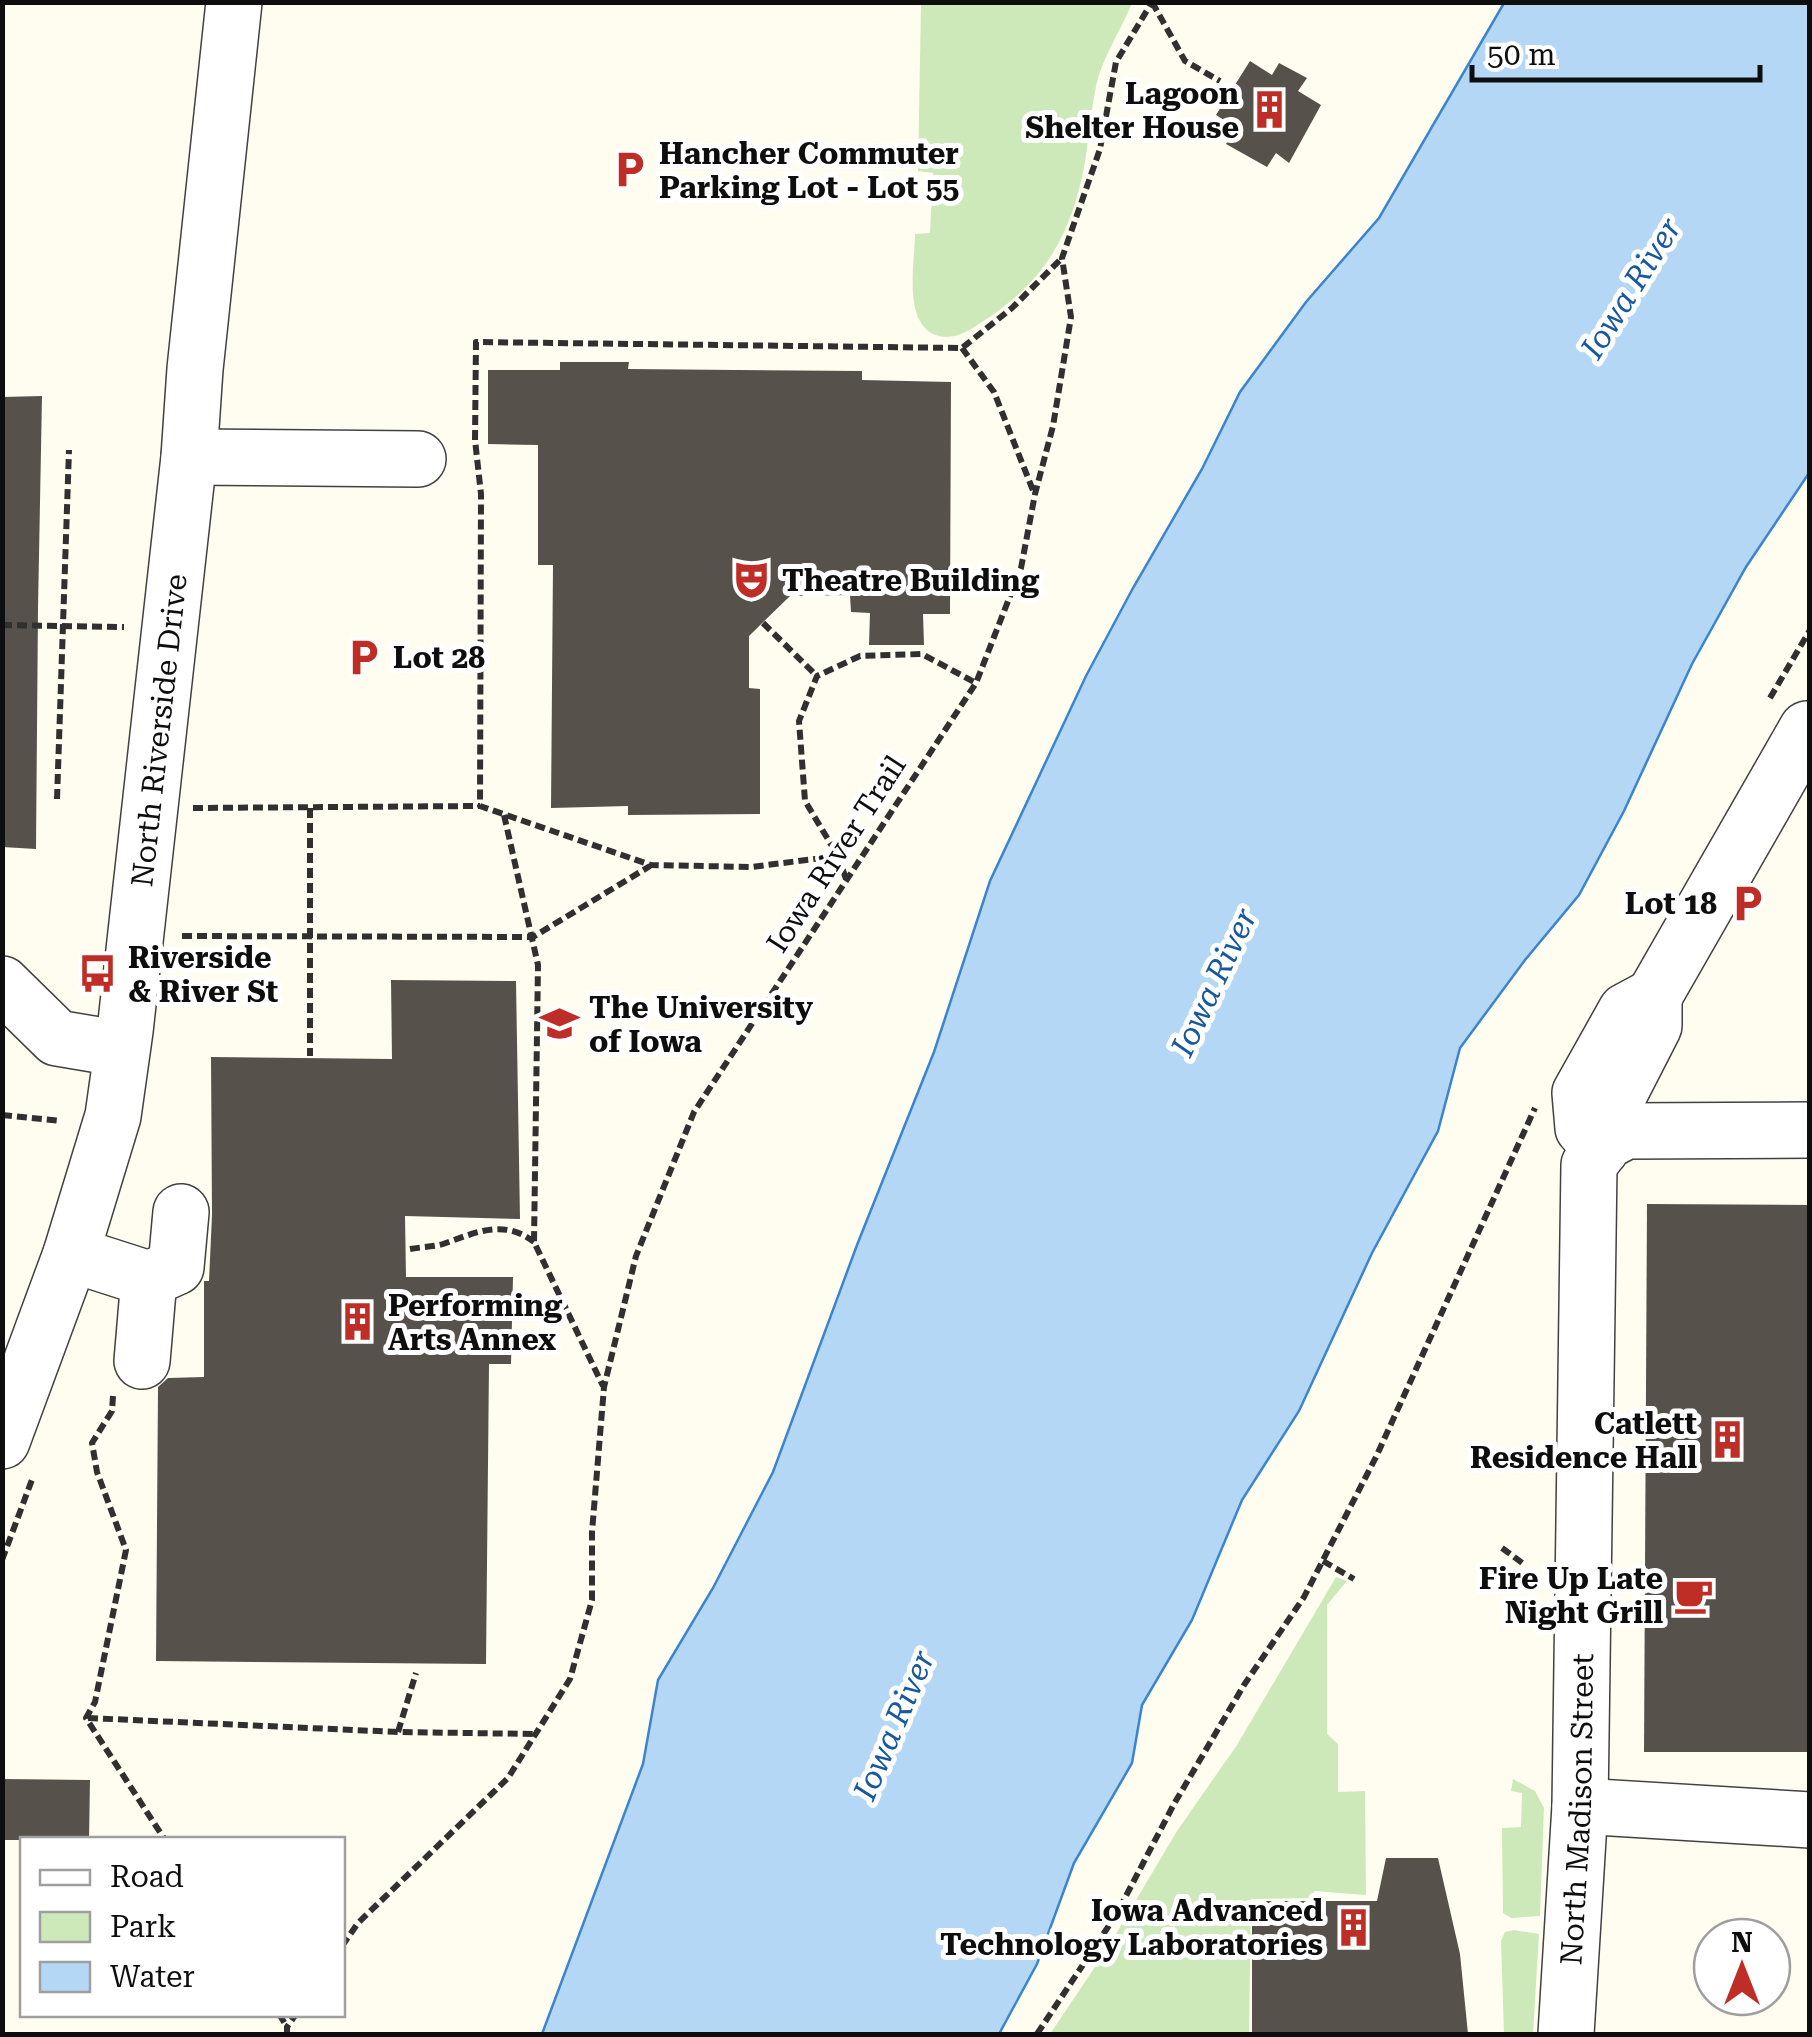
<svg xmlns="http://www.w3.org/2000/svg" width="1812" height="2037" font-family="'Roboto Serif',serif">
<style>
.green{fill:#cee9b9}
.water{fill:#b5d7f6;stroke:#3c85cd;stroke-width:2.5}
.building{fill:#57514b}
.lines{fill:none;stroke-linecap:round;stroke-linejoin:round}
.minor-casing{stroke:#414141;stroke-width:58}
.path{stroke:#303030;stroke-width:6;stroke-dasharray:10 5;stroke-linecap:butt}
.minor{stroke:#fff;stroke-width:55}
.labels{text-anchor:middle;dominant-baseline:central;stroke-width:10;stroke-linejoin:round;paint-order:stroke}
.poi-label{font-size:30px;font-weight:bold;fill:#0e0e0e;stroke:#fff;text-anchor:start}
.street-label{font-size:30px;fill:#0e0e0e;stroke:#fff}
.water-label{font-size:32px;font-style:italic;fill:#1858a0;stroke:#fff}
</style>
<rect width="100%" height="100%" fill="#fffdf0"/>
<g class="green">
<path d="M 921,3 L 1132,3 C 1121,30 1102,58 1096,86 C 1091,111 1089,137 1085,162 C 1072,234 1045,282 982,322 C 967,332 951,342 933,334 C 903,319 915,261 915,234 L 930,233 L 933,173 L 918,171 Z"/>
<path d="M 1336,1577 L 1347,1581 L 1327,1605 L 1327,1734 L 1338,1744 L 1338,1792 L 1365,1791 L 1366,1895 L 1314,1891 L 1313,1898 L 1251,1899 L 1249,2034 L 1050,2034 L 1107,1949 L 1177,1831 L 1237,1745 Z"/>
<path d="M 1513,1779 L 1535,1791 L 1544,1808 L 1540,1916 L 1511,1918 L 1503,1913 L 1502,1828 L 1521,1827 L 1522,1793 L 1511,1791 Z"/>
<path d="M 1514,1930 L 1539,1934 L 1533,2034 L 1504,2034 L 1501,1941 L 1505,1932 Z"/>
</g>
<path class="water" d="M 1504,3 L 1809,3 L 1809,473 L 1746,567 L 1692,664 L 1624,811 L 1579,895 L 1525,960 L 1460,1048 L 1438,1131 L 1372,1253 L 1299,1411 L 1242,1500 L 1192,1620 L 1142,1705 L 1132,1763 L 1074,1863 L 1037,1964 L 999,2034 L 542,2034 L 643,1764 L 658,1680 L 713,1588 L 773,1472 L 857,1245 L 934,1052 L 990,881 L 1086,676 L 1133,588 L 1202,469 L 1240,392 L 1306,302 L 1379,218 Z"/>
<g class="building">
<path d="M 1250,61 L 1272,75 L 1279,63 L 1307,78 L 1298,91 L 1321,105 L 1289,163 L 1276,153 L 1267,167 L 1226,144 L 1236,128 L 1216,115 Z"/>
<path d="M 560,362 L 629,362 L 628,369 L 862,371 L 862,380 L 951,382 L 950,614 L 923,614 L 924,645 L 869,645 L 870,613 L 851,612 L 850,595 L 790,596 L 749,636 L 749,688 L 760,689 L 760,814 L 628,815 L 628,806 L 551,808 L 553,565 L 538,565 L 538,445 L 488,444 L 488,370 L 560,370 Z"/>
<path d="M 42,396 L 38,609 L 36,849 L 2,847 L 2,397 Z"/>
<path d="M 391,980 L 516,981 L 520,1219 L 405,1216 L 406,1277 L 513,1277 L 511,1364 L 489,1364 L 486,1664 L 156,1661 L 158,1387 L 168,1378 L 204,1377 L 204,1281 L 209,1281 L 212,1215 L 211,1057 L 392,1059 Z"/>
<path d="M 1647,1204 L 1810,1205 L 1810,1752 L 1644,1752 Z"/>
<path d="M 4,1779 L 90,1780 L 89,1840 L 3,1840 Z"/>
<path d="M 1386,1858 L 1438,1858 L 1460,1954 L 1468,2034 L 1252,2034 L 1252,1901 L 1377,1901 Z"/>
</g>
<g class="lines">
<defs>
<g id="minor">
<path d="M 189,457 L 418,459"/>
<path d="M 2,984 L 57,1038 L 122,1049"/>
<path d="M 1654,996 L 1807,729"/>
<path d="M 1583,1128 L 1613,1106 L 1654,1026 L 1654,996 L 1626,1011 L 1580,1093 L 1583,1128 L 1601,1149"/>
<path d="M 71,1254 L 149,1279 L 176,1267 L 181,1212"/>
<path d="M 142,1361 L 149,1279"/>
<path id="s1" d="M 2,1441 L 71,1254 L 113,1116 L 125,1031 L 189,457 L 195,369 L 234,2"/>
<path d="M 1580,1806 L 1810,1820"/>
<path id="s2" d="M 1566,2034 L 1580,1806 L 1589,1165 L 1605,1142 L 1626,1131 L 1810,1130"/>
</g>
</defs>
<use href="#minor" class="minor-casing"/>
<g class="path">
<path d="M 1152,2 L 1185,61 L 1220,81"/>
<path d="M 962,348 L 994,392 L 1034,493"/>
<path d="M 763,623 L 817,676"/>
<path d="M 2,625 L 124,627"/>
<path d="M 1770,698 L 1810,630"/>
<path d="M 57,799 L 69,450"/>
<path d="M 193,808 L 480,806"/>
<path d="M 310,808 L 310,1056"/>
<path d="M 504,815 L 538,965 L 534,1242 L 603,1386"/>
<path d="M 838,856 L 751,867 L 651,865 L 480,806 L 481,494 L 475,440 L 476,342 L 962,348 L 1012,308 L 1062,258"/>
<path d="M 846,879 L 838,856 L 805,801 L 799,721 L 817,676 L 860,656 L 922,654 L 976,683"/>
<path d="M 182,936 L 533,937 L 650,866"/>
<path d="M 2,1115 L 61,1121"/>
<path d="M 410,1249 C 421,1247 433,1247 443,1244 C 475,1233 503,1218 534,1242"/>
<path d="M 113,1396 L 112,1411 L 92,1443 L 97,1472 L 126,1550 L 95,1702 L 86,1718 L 165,1840"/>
<path d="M 1502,1548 L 1525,1565"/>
<path d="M 2,1560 L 33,1477"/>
<path d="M 1323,1561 L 1354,1579"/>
<path d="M 88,1718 L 398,1732 L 535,1734"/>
<path d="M 398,1732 L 416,1673"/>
<path d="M 342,1946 L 358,1923 L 508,1778 L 570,1679 L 592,1600 L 592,1532 L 604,1387 L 636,1256 L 694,1112 L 976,683 L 1021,568 L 1035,494 L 1053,426 L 1071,317 L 1062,258 L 1100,149 L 1116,62 L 1152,2"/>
<path d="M 279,2014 L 287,2027"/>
<path d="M 287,2034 L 287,2027 L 296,2014"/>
<path d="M 1037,2034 L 1116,1915 L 1174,1804 L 1244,1685 L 1304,1597 L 1376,1457 L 1535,1108"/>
</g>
<use href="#minor" class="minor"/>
</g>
<defs>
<symbol id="building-bare" viewBox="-9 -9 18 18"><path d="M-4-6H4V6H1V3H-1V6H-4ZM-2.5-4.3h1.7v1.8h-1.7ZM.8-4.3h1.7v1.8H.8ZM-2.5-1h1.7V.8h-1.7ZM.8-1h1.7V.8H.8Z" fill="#be2e26" stroke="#fff" stroke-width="2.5" paint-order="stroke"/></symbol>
<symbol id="parking-bare" viewBox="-9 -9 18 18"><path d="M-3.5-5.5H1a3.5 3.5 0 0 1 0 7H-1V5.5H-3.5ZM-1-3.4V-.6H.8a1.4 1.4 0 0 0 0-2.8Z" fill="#be2e26" stroke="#fff" stroke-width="2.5" paint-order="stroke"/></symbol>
<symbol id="theatre-bare" viewBox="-9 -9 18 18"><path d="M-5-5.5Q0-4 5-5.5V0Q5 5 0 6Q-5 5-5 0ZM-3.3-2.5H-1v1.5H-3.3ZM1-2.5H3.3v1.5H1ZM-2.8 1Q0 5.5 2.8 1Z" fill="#be2e26" stroke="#fff" stroke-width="2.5" paint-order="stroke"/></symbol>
<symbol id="bus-bare" viewBox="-9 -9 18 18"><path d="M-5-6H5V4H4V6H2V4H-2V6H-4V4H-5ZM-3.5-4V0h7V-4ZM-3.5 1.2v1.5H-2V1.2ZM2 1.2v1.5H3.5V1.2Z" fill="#be2e26" stroke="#fff" stroke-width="2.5" paint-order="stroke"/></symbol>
<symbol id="university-bare" viewBox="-9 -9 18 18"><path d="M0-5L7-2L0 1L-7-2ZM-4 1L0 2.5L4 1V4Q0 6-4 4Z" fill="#be2e26" stroke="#fff" stroke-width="2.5" paint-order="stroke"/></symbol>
<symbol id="cafe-bare" viewBox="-9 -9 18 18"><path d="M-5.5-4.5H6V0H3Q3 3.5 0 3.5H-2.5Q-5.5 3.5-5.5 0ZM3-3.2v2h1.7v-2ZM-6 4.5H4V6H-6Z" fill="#be2e26" stroke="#fff" stroke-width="2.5" paint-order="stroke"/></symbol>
</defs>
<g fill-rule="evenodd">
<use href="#building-bare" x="1242" y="82" width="55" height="55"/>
<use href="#parking-bare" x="602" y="142" width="55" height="55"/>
<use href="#theatre-bare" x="724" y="552" width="55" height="55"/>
<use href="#parking-bare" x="336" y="630" width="55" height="55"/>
<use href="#parking-bare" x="1720" y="876" width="55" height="55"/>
<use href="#bus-bare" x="70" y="946" width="55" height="55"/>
<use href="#university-bare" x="532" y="996" width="55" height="55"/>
<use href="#building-bare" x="330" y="1294" width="55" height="55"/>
<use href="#building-bare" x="1700" y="1412" width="55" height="55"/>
<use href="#cafe-bare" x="1666" y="1568" width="55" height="55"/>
<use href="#building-bare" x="1326" y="1900" width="55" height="55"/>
</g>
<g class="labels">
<g class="poi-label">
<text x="1239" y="93" text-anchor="end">Lagoon<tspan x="1239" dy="34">Shelter House</tspan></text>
<text x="659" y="153">Hancher Commuter<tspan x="659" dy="34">Parking Lot - Lot 55</tspan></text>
<text x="782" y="580">Theatre Building</text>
<text x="393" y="657">Lot 28</text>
<text x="1717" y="903" text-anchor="end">Lot 18</text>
<text x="128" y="957">Riverside<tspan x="128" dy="34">&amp; River St</tspan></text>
<text x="589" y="1007">The University<tspan x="589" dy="34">of Iowa</tspan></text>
<text x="388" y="1305">Performing<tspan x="388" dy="34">Arts Annex</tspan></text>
<text x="1697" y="1423" text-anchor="end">Catlett<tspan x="1697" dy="34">Residence Hall</tspan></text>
<text x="1663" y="1578" text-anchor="end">Fire Up Late<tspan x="1663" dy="34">Night Grill</tspan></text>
<text x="1323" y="1910" text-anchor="end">Iowa Advanced<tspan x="1323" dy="34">Technology Laboratories</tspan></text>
</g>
<g class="street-label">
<text stroke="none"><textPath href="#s1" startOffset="732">North Riverside Drive</textPath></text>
<text transform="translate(836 854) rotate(-57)">Iowa River Trail</text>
<text stroke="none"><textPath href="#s2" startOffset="225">North Madison Street</textPath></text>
</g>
<g class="water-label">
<text transform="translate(1631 288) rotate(-58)">Iowa River</text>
<text transform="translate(1214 982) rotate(-65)">Iowa River</text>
<text transform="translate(894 1725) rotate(-67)">Iowa River</text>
</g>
</g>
<rect width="1812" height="2037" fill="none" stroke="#0e0e0e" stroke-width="10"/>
<rect x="20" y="1837" width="325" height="180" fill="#ffffff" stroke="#9f9f9f" stroke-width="2.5"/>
<rect x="40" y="1870" width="50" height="15" fill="#ffffff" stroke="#9f9f9f" stroke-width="2.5"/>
<text x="110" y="1887" font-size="30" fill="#0e0e0e">Road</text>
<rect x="40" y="1912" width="50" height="30" fill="#cee9b9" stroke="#9f9f9f" stroke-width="2.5"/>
<text x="110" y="1937" font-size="30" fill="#0e0e0e">Park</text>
<rect x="40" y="1962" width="50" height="30" fill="#b5d7f6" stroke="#9f9f9f" stroke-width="2.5"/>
<text x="110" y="1987" font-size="30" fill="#0e0e0e">Water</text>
<g transform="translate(1742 1967)"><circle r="48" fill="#ffffff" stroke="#9f9f9f" stroke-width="2.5"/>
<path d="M0-8L18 38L0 25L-18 38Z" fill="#be2e26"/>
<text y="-15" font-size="28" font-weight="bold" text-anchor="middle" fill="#0e0e0e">N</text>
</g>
<path d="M1472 65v15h288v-15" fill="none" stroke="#0e0e0e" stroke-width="5"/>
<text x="1487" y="65" font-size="30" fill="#0e0e0e" stroke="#ffffff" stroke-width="8" paint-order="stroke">50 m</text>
</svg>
